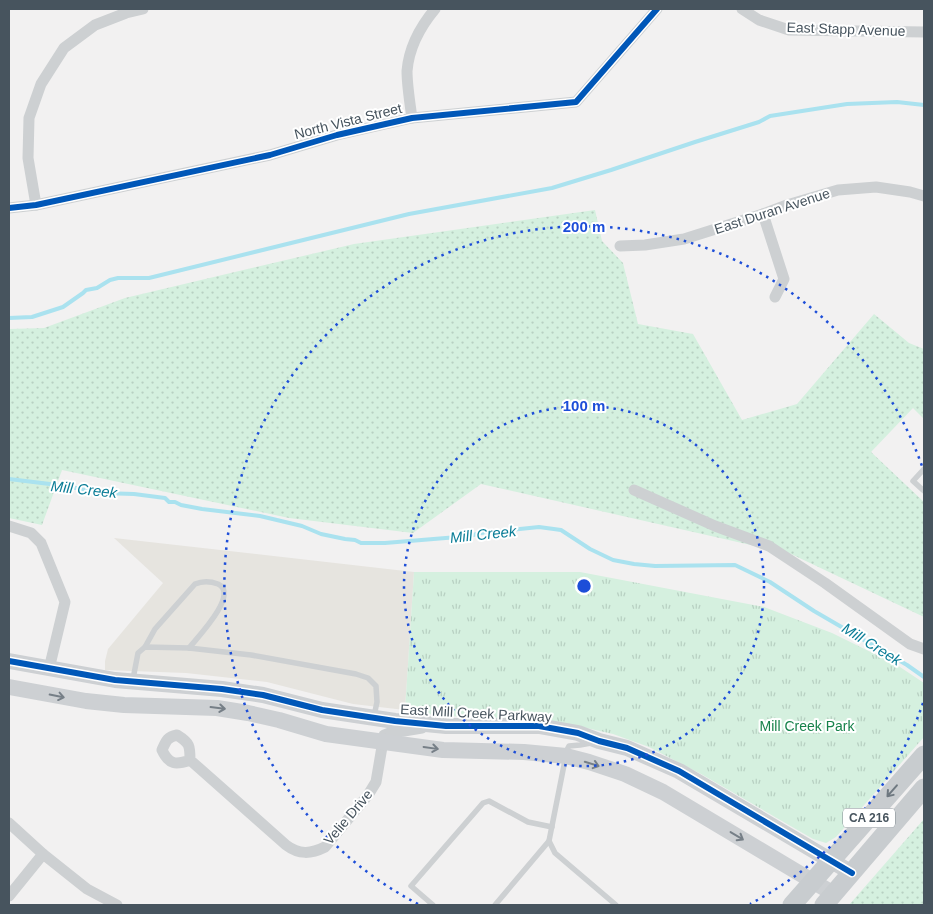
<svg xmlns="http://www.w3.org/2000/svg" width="933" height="914" font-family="Helvetica,sans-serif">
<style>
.commercial{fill:#e6e4df}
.grass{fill:url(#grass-dots)}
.park{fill:url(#park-tufts)}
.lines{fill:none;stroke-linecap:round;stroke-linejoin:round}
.stream{stroke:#aae2ef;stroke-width:4}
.lane{stroke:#cdd0d2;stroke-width:5.5}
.street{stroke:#cdd0d2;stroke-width:11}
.secondary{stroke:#cdd0d3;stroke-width:16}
.primary{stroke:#c8cccf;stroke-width:19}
.cycleway-casing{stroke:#fff;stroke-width:9}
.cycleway{stroke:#0057b8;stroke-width:6}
.oneway{stroke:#767f87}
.oneway2{stroke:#6e7880}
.ring{fill:none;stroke:#1d4ed8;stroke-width:2.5;stroke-dasharray:2.5 5}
.labels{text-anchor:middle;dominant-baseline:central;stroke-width:4;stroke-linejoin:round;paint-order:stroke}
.shield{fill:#fff;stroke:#7e878e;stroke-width:1}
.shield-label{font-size:12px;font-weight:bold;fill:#47545e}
.street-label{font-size:14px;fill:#47545e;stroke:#fff}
.park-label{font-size:14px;fill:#16824a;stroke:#fff}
.water-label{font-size:15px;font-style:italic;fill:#0b7d97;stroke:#fff}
.centre{fill:#1d4ed8;stroke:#fff;stroke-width:2.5}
.ring-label{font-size:15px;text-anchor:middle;font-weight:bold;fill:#1d4ed8;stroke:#fff;stroke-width:4;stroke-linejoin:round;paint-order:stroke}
</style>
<defs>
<pattern id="grass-dots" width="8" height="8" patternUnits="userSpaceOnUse" patternTransform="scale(1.25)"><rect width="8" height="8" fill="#d5f0df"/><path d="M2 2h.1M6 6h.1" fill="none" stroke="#b8d0c2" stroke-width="1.8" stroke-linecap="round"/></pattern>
<pattern id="park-tufts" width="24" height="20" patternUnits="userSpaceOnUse" patternTransform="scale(1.25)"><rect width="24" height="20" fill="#d5f0df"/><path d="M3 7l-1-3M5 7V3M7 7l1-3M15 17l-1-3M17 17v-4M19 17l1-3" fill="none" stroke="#b8d0c2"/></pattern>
</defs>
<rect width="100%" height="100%" fill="#f2f1f1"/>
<path class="commercial" d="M 114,538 L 414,572 L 405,710 L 353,704 L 267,682 L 186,673 L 105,670 L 105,661 L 108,649 L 163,583 Z"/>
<g class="grass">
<path d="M 595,210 L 602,241 L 623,263 L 638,324 L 693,334 L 742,420 L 797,404 L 874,314 L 909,343 L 924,349 L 924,419 L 913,408 L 871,452 L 924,502 L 924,617 L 791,554 L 481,484 L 413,533 L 289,518 L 62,470 L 42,525 L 9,518 L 9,329 L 44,328 L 125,298 L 354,244 Z"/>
<path d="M 924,819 L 924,905 L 849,905 Z"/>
</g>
<path class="park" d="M 414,572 L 580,572 L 764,607 L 832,633 L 897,665 L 924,683 L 924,737 L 836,837 L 826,843 L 813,839 L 701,774 L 649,747 L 613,734 L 569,724 L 476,718 L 427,714 L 405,710 Z"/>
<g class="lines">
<g class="stream">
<path d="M 9,318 L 32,317 L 63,307 L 83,293 L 86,290 L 97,288 L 110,280 L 118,278 L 149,278 L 409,214 L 552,188 L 611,170 L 695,142 L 759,122 L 770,116 L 847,104 L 897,102 L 924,105"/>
<path d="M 9,479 L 66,486 L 101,493 L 134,494 L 165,498 L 169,502 L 175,502 L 181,505 L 202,509 L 260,516 L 302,526 L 321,534 L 345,539 L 355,540 L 361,543 L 385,543 L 470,536 L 480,533 L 539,527 L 561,530 L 590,549 L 613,560 L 634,564 L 655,566 L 735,565 L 770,582 L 814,611 L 907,665 L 924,677"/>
</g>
<g class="lane">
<path d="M 924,469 L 913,481 L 924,491"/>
<path d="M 145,647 L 155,629 L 195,584 C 202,581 210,581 218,584 C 240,594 196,639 189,648"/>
<path d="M 133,679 L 138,653 L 145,647 L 189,648 L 251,655 L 356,674 L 368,678 L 376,686 L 377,702 L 374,716"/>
<path d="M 591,743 L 580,745 L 569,746 L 567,750 L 549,841 L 555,853 L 616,905"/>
<path d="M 433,905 L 411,886 L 483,803 L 489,801 L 528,822 L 552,827"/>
<path d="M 495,905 L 549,841"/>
</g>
<g class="street">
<path d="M 742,9 L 759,20 L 789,30 L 924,32"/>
<path d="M 412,118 C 410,104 407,85 407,71 C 409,47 420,27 435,9"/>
<path d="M 36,205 L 28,158 L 29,118 L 41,84 L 64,48 L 95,25 L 126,13 L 143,9"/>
<path d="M 9,208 L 36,205 L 270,155 L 337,135 L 412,118 L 576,102 L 657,9"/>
<path d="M 763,214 L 784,279 L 775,297"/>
<path d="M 620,246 L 645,245 L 684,239 L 763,214 L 787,205 L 838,190 L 876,187 L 910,192 L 924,196"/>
<path d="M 634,490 L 715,526 L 769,546 L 825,583 L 910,644 L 924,649"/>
<path d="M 9,526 L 31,533 L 41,543 L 65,602 L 49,669"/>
<path d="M 190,760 C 176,765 169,765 162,750 C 166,741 167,737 177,735 C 190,743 190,746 190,760 L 286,845 C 299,855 311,854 325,847 L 368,795 L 376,782 L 384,735 L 389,733 L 404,731 L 422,728"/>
<path d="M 9,823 L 43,854 L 87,889 L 117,905"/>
<path d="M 9,896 L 43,854"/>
</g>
<g class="secondary">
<path d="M 9,661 L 115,680 L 222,689 L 263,695 L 322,710 L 395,721 L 446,726 L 539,726 L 578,733 L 599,741 L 627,748 L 679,771 L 852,873"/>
<path d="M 9,687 L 86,701 L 124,705 L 217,708 L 248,713 L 279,720 L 326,734 L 443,750 L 524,752 L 566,756 L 589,762 L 625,774 L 663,792 L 834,894"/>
</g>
<g class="primary">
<path d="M 792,905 L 924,755"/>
<path d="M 824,905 L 924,788"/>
</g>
<defs>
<g id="cycleway">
<path d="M 9,208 L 36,205 L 270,155 L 337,135 L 412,118 L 576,102 L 657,9"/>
<path d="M 9,661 L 115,680 L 222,689 L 263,695 L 322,710 L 395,721 L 446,726 L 539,726 L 578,733 L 599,741 L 627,748 L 679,771 L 852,873"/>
</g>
</defs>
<use href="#cycleway" class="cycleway-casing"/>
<use href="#cycleway" class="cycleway"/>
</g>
<defs><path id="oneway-shaft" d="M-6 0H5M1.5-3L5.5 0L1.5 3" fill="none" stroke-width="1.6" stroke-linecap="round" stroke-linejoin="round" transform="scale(1.25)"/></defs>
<g class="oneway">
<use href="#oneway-shaft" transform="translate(57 696) rotate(11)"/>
<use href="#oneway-shaft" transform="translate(218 708) rotate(7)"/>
<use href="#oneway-shaft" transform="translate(431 748) rotate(8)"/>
<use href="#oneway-shaft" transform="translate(592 764) rotate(17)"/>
<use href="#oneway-shaft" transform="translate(737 836) rotate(31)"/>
</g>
<use class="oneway2" href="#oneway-shaft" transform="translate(892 791) rotate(131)"/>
<g class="ring">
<circle cx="584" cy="586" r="180"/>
<path d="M923 703A359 359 0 0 1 750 904M418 904A359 359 0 1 1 923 469"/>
</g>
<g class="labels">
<rect class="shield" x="843" y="808.5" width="52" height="19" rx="4"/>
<g class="shield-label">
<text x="869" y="818">CA 216</text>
</g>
<g class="street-label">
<text transform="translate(846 29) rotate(2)">East Stapp Avenue</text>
<text transform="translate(348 121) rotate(-14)">North Vista Street</text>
<text transform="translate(772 211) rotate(-18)">East Duran Avenue</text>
<text transform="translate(476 713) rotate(3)">East Mill Creek Parkway</text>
<text transform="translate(348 817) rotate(-50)">Velie Drive</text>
</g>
<g class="park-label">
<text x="807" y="726">Mill Creek Park</text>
</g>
<g class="water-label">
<text transform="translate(84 489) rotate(6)">Mill Creek</text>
<text transform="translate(483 534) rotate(-6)">Mill Creek</text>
<text transform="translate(872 644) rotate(32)">Mill Creek</text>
</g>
</g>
<circle cx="584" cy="586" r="8" class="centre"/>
<g class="ring-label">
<text x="584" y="232">200 m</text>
<text x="584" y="411">100 m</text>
</g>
<rect width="933" height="914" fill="none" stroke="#47545e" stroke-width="20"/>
</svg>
